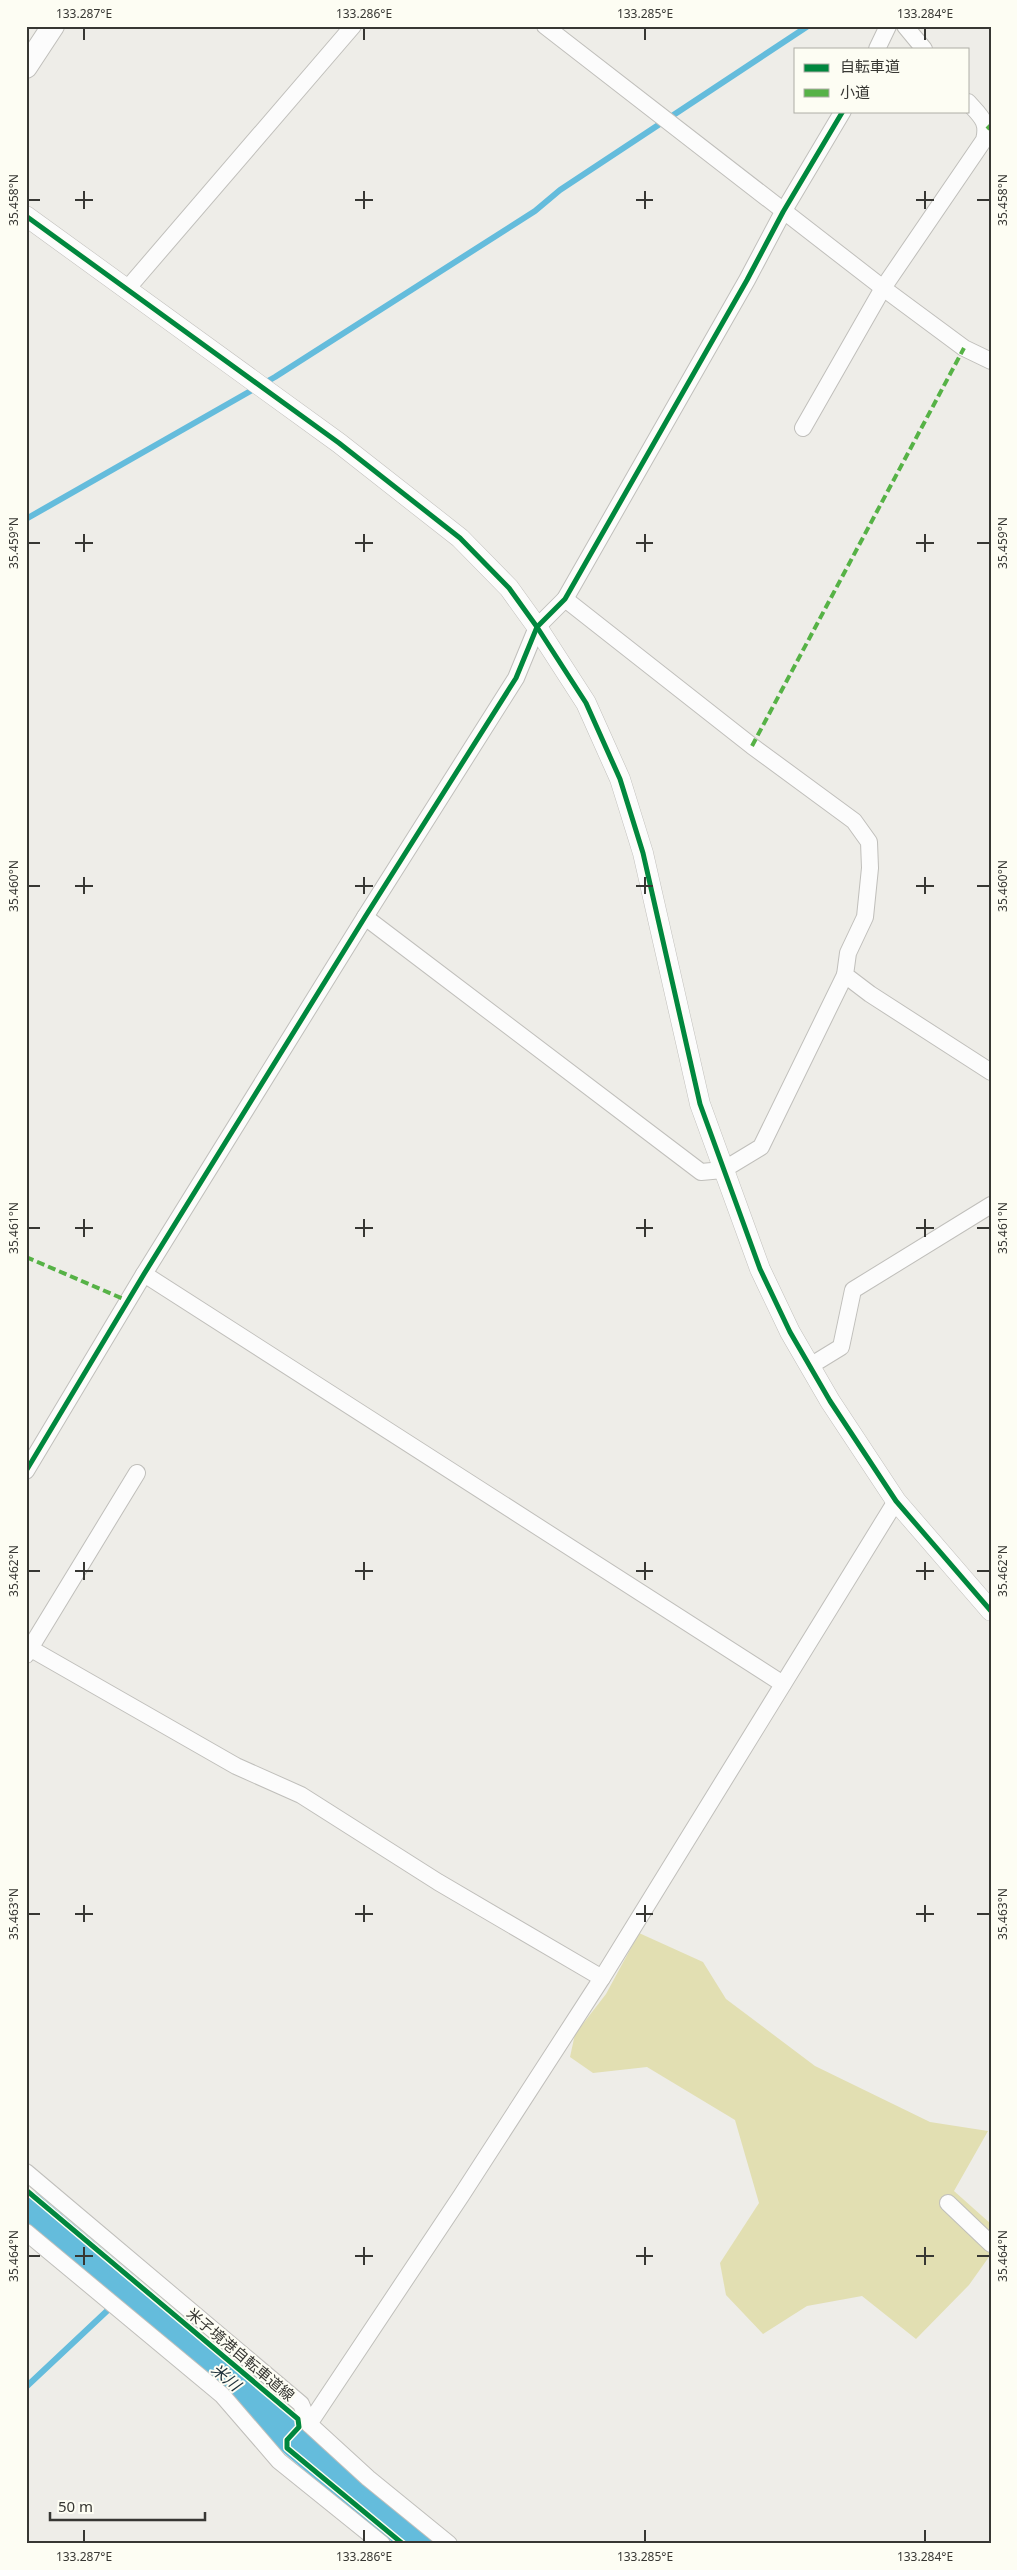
<svg xmlns="http://www.w3.org/2000/svg" width="1017" height="2570" font-family="'Noto Sans','Noto Sans JP',sans-serif">
<style>
.green{fill:#e2dfb2}
.lines{fill:none;stroke-linecap:round;stroke-linejoin:round}
.stream{stroke:#64bcdc;stroke-width:6}
.river{stroke:#64bcdc;stroke-width:38}
.minor-casing{stroke:#c0bfbb;stroke-width:18}
.tertiary-casing{stroke:#c0bfbb;stroke-width:21}
.secondary-casing{stroke:#c0bfbb;stroke-width:24}
.minor{stroke:#fcfcfc;stroke-width:16}
.tertiary{stroke:#fcfcfc;stroke-width:20}
.secondary{stroke:#fcfcfc;stroke-width:22}
.quiet{stroke:#56b246;stroke-width:4;stroke-dasharray:8 4;stroke-linecap:butt}
.cycleway-casing{stroke:#fdfdf3;stroke-width:8}
.cycleway{stroke:#00873e;stroke-width:5}
.ticks{fill:none;stroke:#373733;stroke-width:2}
.labels{text-anchor:middle;dominant-baseline:central;stroke-width:4;stroke-linejoin:round;paint-order:stroke}
.street-label{font-size:15px;fill:#373733;stroke:#fdfdf3}
.water-label{font-size:16px;font-style:italic;fill:#1b2f39;stroke:#fdfdf3}
.neatline{fill:none;stroke:#373733;stroke-width:2}
.ticks-label{font-size:12px;text-anchor:middle;fill:#373733}
</style>
<rect width="100%" height="100%" fill="#eeede8"/>
<path class="green" d="M 639,1933 L 703,1962 L 726,1999 L 815,2066 L 930,2122 L 988,2131 L 954,2191 L 991,2224 L 991,2254 L 969,2285 L 916,2339 L 862,2296 L 807,2306 L 763,2334 L 726,2295 L 720,2263 L 759,2203 L 735,2120 L 647,2067 L 593,2073 L 570,2057 L 575,2034 L 606,1994 Z"/>
<g class="lines">
<g class="stream">
<path d="M 26,519 L 275,377 L 535,211 L 560,190 L 808,26"/>
<path d="M 26,2387 L 125,2294"/>
</g>
<path class="river" d="M 26,2209 L 317,2456 L 425,2544"/>
<defs>
<g id="minor">
<path d="M 545,26 L 883,288 L 964,348 L 991,361"/>
<path d="M 905,26 L 924,49"/>
<path d="M 877,49 L 888,26"/>
<path d="M 127,289 L 353,26"/>
<path d="M 803,428 L 883,288 L 984,140 C 989,121 980,116 968,102"/>
<path d="M 565,599 L 752,746 L 854,821 L 869,842 L 870,868 L 865,917 L 848,953 L 845,975 L 870,994 L 991,1072"/>
<path d="M 365,917 L 701,1172 L 723,1170 L 761,1147 L 845,975"/>
<path d="M 144,1274 L 783,1684"/>
<path d="M 810,1366 L 841,1347 L 853,1290 L 991,1205"/>
<path d="M 26,1471 L 144,1274 L 365,917 L 516,678 L 537,627 L 565,599 L 747,280 L 783,212 L 843,111"/>
<path d="M 26,1646 L 236,1766 L 301,1795 L 438,1882 L 602,1978 L 896,1501"/>
<path d="M 26,1655 L 137,1473"/>
<path d="M 26,2172 L 301,2404 L 309,2424 L 368,2478 L 449,2544"/>
<path d="M 948,2203 L 991,2244"/>
<path d="M 26,2232 L 222,2395 L 279,2461 L 382,2544"/>
<path d="M 309,2424 L 461,2196 L 602,1978"/>
</g>
<path id="tertiary" d="M 26,216 L 339,443 L 460,538 L 509,588 L 537,627 L 586,703 L 620,779 L 643,853 L 700,1104 L 760,1269 L 790,1332 L 830,1401 L 896,1501 L 991,1611"/>
<path id="secondary" d="M 26,67 L 53,26"/>
</defs>
<use href="#minor" class="minor-casing"/>
<use href="#tertiary" class="tertiary-casing"/>
<use href="#secondary" class="secondary-casing"/>
<use href="#minor" class="minor"/>
<use href="#tertiary" class="tertiary"/>
<use href="#secondary" class="secondary"/>
<g class="quiet">
<path d="M 987,129 L 991,125"/>
<path d="M 752,746 L 964,348"/>
<path d="M 26,1257 L 128,1301"/>
</g>
<defs>
<g id="cycleway">
<path d="M 26,216 L 339,443 L 460,538 L 509,588 L 537,627 L 586,703 L 620,779 L 643,853 L 700,1104 L 760,1269 L 790,1332 L 830,1401 L 896,1501 L 991,1611"/>
<path d="M 26,1471 L 144,1274 L 365,917 L 516,678 L 537,627 L 565,599 L 747,280 L 783,212 L 843,111"/>
<path d="M 26,2190 L 298,2419 L 299,2427 L 287,2440 L 287,2448 L 403,2544"/>
</g>
</defs>
<use href="#cycleway" class="cycleway-casing"/>
<use href="#cycleway" class="cycleway"/>
</g>
<path class="ticks" d="M 84,28 L 84,40M 364,28 L 364,40M 645,28 L 645,40M 925,28 L 925,40M 84,191 L 84,209M 364,191 L 364,209M 645,191 L 645,209M 925,191 L 925,209M 28,200 L 40,200M 75,200 L 93,200M 355,200 L 373,200M 636,200 L 653,200M 916,200 L 934,200M 977,200 L 990,200M 84,534 L 84,552M 364,534 L 364,552M 645,534 L 645,552M 925,534 L 925,552M 28,543 L 40,543M 75,543 L 93,543M 355,543 L 373,543M 636,543 L 653,543M 916,543 L 934,543M 977,543 L 990,543M 84,877 L 84,894M 364,877 L 364,894M 645,877 L 645,894M 925,877 L 925,894M 28,886 L 40,886M 75,886 L 93,886M 355,886 L 373,886M 636,886 L 653,886M 916,886 L 934,886M 977,886 L 990,886M 84,1219 L 84,1237M 364,1219 L 364,1237M 645,1219 L 645,1237M 925,1219 L 925,1237M 28,1228 L 40,1228M 75,1228 L 93,1228M 355,1228 L 373,1228M 636,1228 L 653,1228M 916,1228 L 934,1228M 977,1228 L 990,1228M 84,1562 L 84,1580M 364,1562 L 364,1580M 645,1562 L 645,1580M 925,1562 L 925,1580M 28,1571 L 40,1571M 75,1571 L 93,1571M 355,1571 L 373,1571M 636,1571 L 653,1571M 916,1571 L 934,1571M 977,1571 L 990,1571M 84,1905 L 84,1922M 364,1905 L 364,1922M 645,1905 L 645,1922M 925,1905 L 925,1922M 28,1914 L 40,1914M 75,1914 L 93,1914M 355,1914 L 373,1914M 636,1914 L 653,1914M 916,1914 L 934,1914M 977,1914 L 990,1914M 84,2247 L 84,2265M 364,2247 L 364,2265M 645,2247 L 645,2265M 925,2247 L 925,2265M 28,2256 L 40,2256M 75,2256 L 93,2256M 355,2256 L 373,2256M 636,2256 L 653,2256M 916,2256 L 934,2256M 977,2256 L 990,2256M 84,2530 L 84,2542M 364,2530 L 364,2542M 645,2530 L 645,2542M 925,2530 L 925,2542"/>
<g class="labels">
<g class="street-label">
<text transform="translate(241 2354) rotate(40)">米子境港自転車道線</text>
</g>
<g class="water-label">
<text transform="translate(226 2377) rotate(40)">米川</text>
</g>
</g>
<rect width="1017" height="2570" fill="none" stroke="#fdfdf3" stroke-width="55"/>
<rect x="794" y="48" width="175" height="65" fill="#fdfdf3" stroke="#aeaea6"/>
<rect x="804" y="64" width="25" height="8" fill="#00873e" stroke="#aeaea6"/>
<text x="840" y="72" font-size="15" fill="#373733">自転車道</text>
<rect x="804" y="89" width="25" height="8" fill="#56b246" stroke="#aeaea6"/>
<text x="840" y="98" font-size="15" fill="#373733">小道</text>
<path d="M50 2512v8h155v-8" fill="none" stroke="#373733" stroke-width="2.5"/>
<text x="58" y="2512" font-size="15" fill="#373733" stroke="#fdfdf3" stroke-width="4" paint-order="stroke">50 m</text>
<rect x="28" y="28" width="962" height="2514" class="neatline"/>
<g class="ticks-label">
<text x="84" y="18">133.287°E</text>
<text x="364" y="18">133.286°E</text>
<text x="645" y="18">133.285°E</text>
<text x="925" y="18">133.284°E</text>
<text transform="translate(1003 200) rotate(-90)" y="4">35.458°N</text>
<text transform="translate(14 200) rotate(-90)" y="4">35.458°N</text>
<text transform="translate(1003 543) rotate(-90)" y="4">35.459°N</text>
<text transform="translate(14 543) rotate(-90)" y="4">35.459°N</text>
<text transform="translate(1003 886) rotate(-90)" y="4">35.460°N</text>
<text transform="translate(14 886) rotate(-90)" y="4">35.460°N</text>
<text transform="translate(1003 1228) rotate(-90)" y="4">35.461°N</text>
<text transform="translate(14 1228) rotate(-90)" y="4">35.461°N</text>
<text transform="translate(14 1571) rotate(-90)" y="4">35.462°N</text>
<text transform="translate(1003 1571) rotate(-90)" y="4">35.462°N</text>
<text transform="translate(1003 1914) rotate(-90)" y="4">35.463°N</text>
<text transform="translate(14 1914) rotate(-90)" y="4">35.463°N</text>
<text transform="translate(1003 2256) rotate(-90)" y="4">35.464°N</text>
<text transform="translate(14 2256) rotate(-90)" y="4">35.464°N</text>
<text x="84" y="2561">133.287°E</text>
<text x="364" y="2561">133.286°E</text>
<text x="645" y="2561">133.285°E</text>
<text x="925" y="2561">133.284°E</text>
</g>
</svg>
